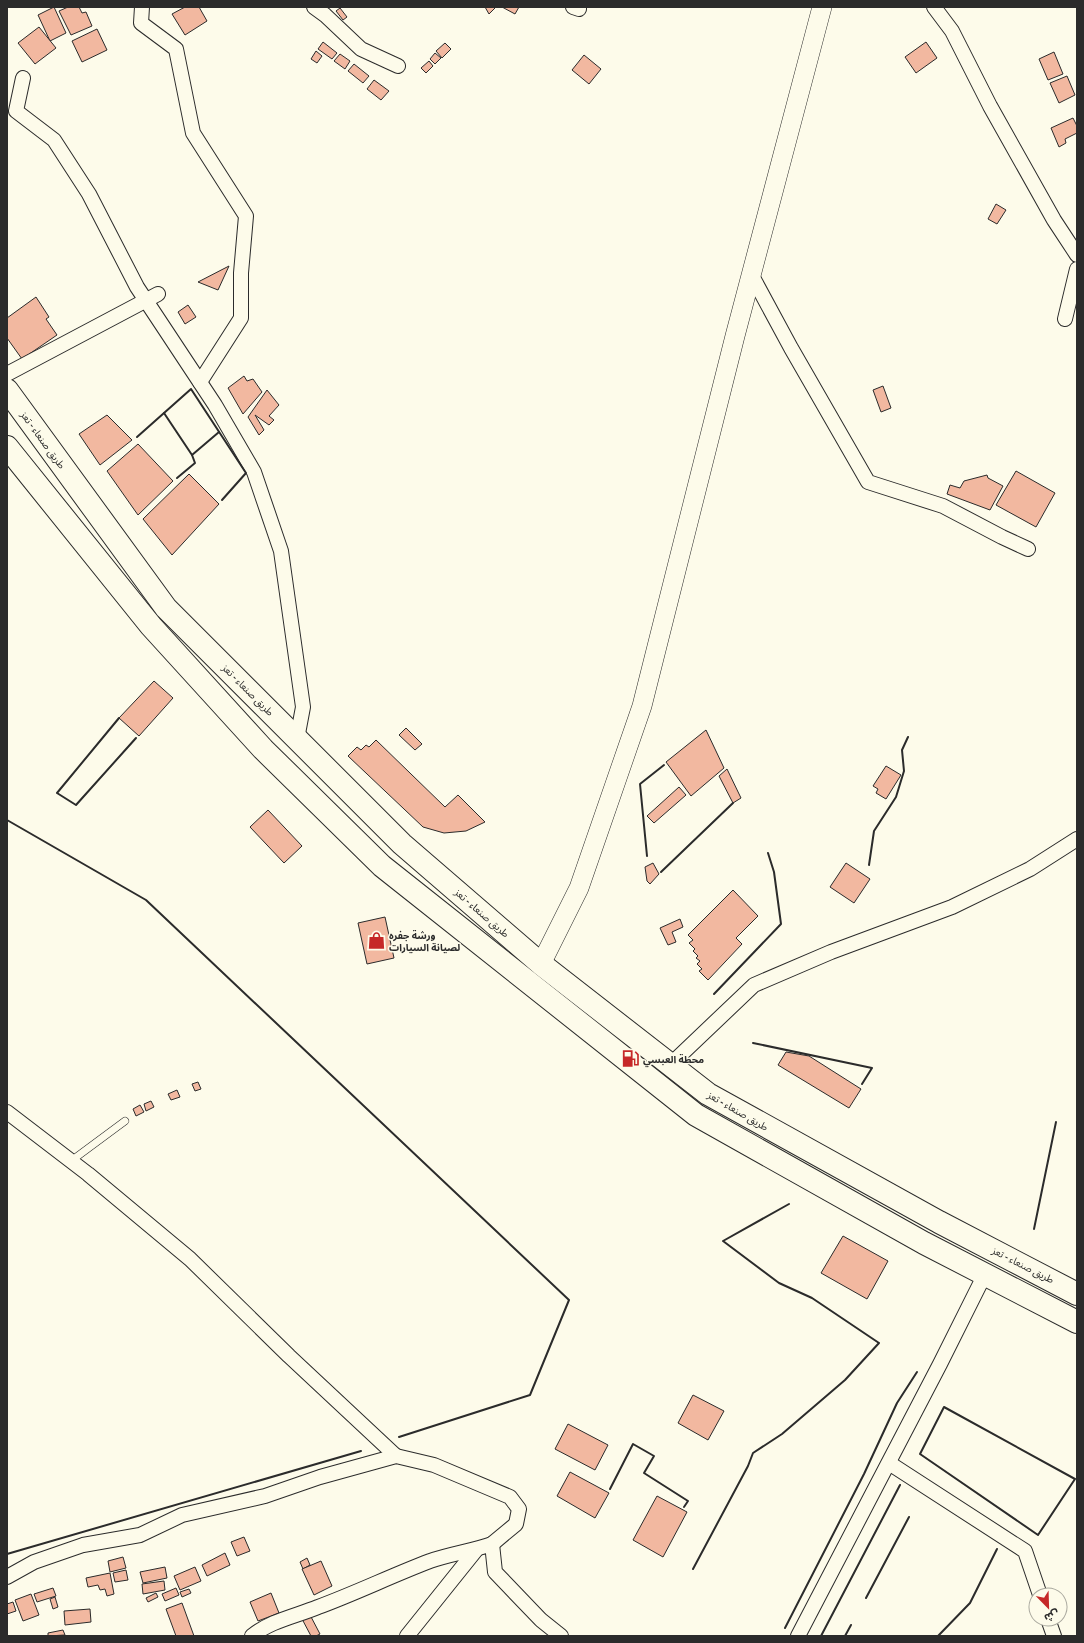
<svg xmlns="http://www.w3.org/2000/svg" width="1084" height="1643" font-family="'Archivo Narrow','Noto Sans Arabic',sans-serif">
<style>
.building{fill:#f2b8a0;stroke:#2b2b2b}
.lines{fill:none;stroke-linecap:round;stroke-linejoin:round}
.lane-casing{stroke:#2b2b2b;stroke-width:8}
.street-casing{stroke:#2b2b2b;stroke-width:16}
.secondary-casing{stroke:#2b2b2b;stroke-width:20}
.highway-casing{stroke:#2b2b2b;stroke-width:24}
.lane{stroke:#fdfbea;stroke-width:7}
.street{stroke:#fdfbea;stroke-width:14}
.secondary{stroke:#fdfbea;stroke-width:19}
.highway{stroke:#fdfbea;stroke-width:22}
.wall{stroke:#2b2b2b;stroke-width:2}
.labels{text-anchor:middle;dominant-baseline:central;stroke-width:3;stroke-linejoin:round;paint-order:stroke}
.street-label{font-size:10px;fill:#2b2b2b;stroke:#fdfbea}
.poi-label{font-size:10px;font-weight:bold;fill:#2b2b2b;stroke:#fdfbea;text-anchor:start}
</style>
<rect width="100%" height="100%" fill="#fdfbea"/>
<g class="building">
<path d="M 54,7 L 66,33 L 50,41 L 38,15 Z"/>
<path d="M 68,7 L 79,7 L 82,13 L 86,12 L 92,26 L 71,35 L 59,11 Z"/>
<path d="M 185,7 L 199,7 L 207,21 L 185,35 L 172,14 Z"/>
<path d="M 485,7 L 496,7 L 489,14 Z"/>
<path d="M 502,7 L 519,7 L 515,14 Z"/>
<path d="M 340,8 L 347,17 L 343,20 L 336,11 Z"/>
<path d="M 39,27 L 56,48 L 35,64 L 18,43 Z"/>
<path d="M 97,29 L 107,50 L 82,62 L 72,41 Z"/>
<path d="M 323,42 L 337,53 L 332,59 L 318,49 Z"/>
<path d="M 926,42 L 937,58 L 916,73 L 905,57 Z"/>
<path d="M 445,43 L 451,49 L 442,58 L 436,51 Z"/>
<path d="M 316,51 L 322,56 L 317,63 L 311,59 Z"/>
<path d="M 1054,52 L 1063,74 L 1048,80 L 1039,59 Z"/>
<path d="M 435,53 L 441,58 L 435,64 L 430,59 Z"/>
<path d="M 340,54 L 350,61 L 345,69 L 334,61 Z"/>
<path d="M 584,55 L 601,69 L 589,84 L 572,70 Z"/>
<path d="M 429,61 L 433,66 L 426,73 L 421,68 Z"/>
<path d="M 354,64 L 369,76 L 363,83 L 348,71 Z"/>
<path d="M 1067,76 L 1075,95 L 1059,103 L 1050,83 Z"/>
<path d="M 374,80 L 389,91 L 381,100 L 367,89 Z"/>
<path d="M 1073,118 L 1077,126 L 1077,133 L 1065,139 L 1066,143 L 1059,147 L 1051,128 Z"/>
<path d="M 996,204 L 1006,210 L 997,224 L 988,219 Z"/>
<path d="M 229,266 L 218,290 L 198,282 Z"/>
<path d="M 36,297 L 49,317 L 46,319 L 57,335 L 22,359 L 7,338 L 7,318 Z"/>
<path d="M 188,305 L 196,317 L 185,324 L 178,312 Z"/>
<path d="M 244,376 L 247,381 L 253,379 L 262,392 L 243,414 L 228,388 Z"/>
<path d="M 883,386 L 891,408 L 881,412 L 873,390 Z"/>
<path d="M 267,390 L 279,405 L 269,416 L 274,420 L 269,425 L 255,415 L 264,430 L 259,435 L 248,417 Z"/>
<path d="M 107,415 L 132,440 L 100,465 L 79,434 Z"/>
<path d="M 138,444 L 173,481 L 138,515 L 107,471 Z"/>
<path d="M 1016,471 L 1055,493 L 1036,527 L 996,505 Z"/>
<path d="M 189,474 L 219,504 L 172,555 L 143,519 Z"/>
<path d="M 987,475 L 988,478 L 1003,486 L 990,510 L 947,494 L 950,485 L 960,488 L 964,481 Z"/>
<path d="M 154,681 L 173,698 L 139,736 L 119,718 Z"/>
<path d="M 406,728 L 422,744 L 415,750 L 399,735 Z"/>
<path d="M 706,730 L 724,768 L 691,796 L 666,762 Z"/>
<path d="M 376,740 L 445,807 L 458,795 L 485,822 L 466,831 L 444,833 L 423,827 L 348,756 L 357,747 L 361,750 L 366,745 L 369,747 Z"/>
<path d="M 886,766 L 901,775 L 886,799 L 876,793 L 878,789 L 873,786 Z"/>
<path d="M 727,769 L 741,798 L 733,803 L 719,776 Z"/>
<path d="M 679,787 L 686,795 L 654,823 L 647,816 Z"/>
<path d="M 268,810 L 302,846 L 284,863 L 250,827 Z"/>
<path d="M 653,863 L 659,874 L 650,884 L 647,881 L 645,867 Z"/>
<path d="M 846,863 L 870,879 L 854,903 L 830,887 Z"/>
<path d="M 733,890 L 758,916 L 736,938 L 742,944 L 708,980 L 699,971 L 702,969 L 697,964 L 700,961 L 696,958 L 698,956 L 693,951 L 695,949 L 689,943 L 693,940 L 688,935 Z"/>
<path d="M 385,917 L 394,958 L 367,964 L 358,923 Z"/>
<path d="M 680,919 L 683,927 L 672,932 L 676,942 L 668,945 L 660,928 Z"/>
<path d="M 786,1052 L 809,1056 L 861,1089 L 849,1108 L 778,1065 Z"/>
<path d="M 198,1082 L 201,1089 L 195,1091 L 192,1084 Z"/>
<path d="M 177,1090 L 180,1097 L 171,1100 L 168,1094 Z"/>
<path d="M 151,1101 L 154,1107 L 146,1111 L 144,1104 Z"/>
<path d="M 140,1105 L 144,1112 L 136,1116 L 133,1109 Z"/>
<path d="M 843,1236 L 888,1261 L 867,1299 L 821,1273 Z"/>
<path d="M 693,1395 L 724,1411 L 708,1440 L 678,1423 Z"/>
<path d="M 568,1424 L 608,1445 L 595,1470 L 555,1449 Z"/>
<path d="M 570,1472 L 609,1493 L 595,1518 L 557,1496 Z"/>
<path d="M 657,1496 L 687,1512 L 663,1557 L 633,1540 Z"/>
<path d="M 244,1537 L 250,1551 L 237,1556 L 231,1542 Z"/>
<path d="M 225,1553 L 230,1565 L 207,1576 L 202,1565 Z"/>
<path d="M 123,1557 L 126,1568 L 110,1572 L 108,1561 Z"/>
<path d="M 307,1558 L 310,1565 L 303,1569 L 300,1562 Z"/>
<path d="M 321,1561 L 332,1586 L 314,1595 L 302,1569 Z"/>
<path d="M 165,1567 L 167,1578 L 143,1583 L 140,1572 Z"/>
<path d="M 195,1567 L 201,1581 L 180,1590 L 174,1576 Z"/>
<path d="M 126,1570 L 128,1580 L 115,1582 L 113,1573 Z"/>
<path d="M 110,1573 L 114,1594 L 107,1596 L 105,1589 L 100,1590 L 98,1585 L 88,1587 L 86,1578 Z"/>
<path d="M 164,1581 L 165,1590 L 143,1594 L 142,1584 Z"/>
<path d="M 53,1588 L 56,1596 L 37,1602 L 34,1594 Z"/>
<path d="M 176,1588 L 179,1595 L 165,1601 L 162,1594 Z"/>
<path d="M 189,1589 L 191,1593 L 182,1597 L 180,1592 Z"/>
<path d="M 156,1593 L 158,1597 L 148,1602 L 146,1598 Z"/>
<path d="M 271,1593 L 279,1613 L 258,1621 L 250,1602 Z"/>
<path d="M 31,1594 L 39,1615 L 23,1621 L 15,1600 Z"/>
<path d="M 55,1597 L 58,1607 L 53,1609 L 50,1599 Z"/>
<path d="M 13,1602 L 16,1611 L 7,1614 L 7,1604 Z"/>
<path d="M 182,1603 L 194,1636 L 176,1636 L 166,1609 Z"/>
<path d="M 90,1609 L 91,1622 L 65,1625 L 64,1611 Z"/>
<path d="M 309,1613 L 320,1634 L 316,1636 L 311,1636 L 301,1617 Z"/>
<path d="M 63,1630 L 65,1635 L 48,1636 L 48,1633 Z"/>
</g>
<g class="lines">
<defs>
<path id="lane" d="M 71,1161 L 125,1121"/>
<g id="street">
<path d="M 142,7 L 141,23 L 176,49 L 193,133 L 246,216 L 241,273 L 241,318 L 200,382"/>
<path d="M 314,7 L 325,15 L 361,49 L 398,66"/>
<path d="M 573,7 L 579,9 L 579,7"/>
<path d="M 934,7 L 952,31 L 990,106 L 1054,220 L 1077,255"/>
<path d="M 23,78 L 16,111 L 54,140 L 89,194 L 137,287 L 215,405 L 254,472 L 281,551 L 303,707 L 297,739"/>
<path d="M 751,274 L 791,348 L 868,482 L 943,506 L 1002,537 L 1028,549"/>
<path d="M 1065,319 L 1077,269"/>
<path d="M 7,374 L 158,294"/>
<path d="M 670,1065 L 754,985 L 831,952 L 952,907 L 1030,869 L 1077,839"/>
<path d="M 7,1112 L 88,1174 L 190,1259 L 289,1356 L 396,1456"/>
<path d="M 889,1463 L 1025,1551 L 1040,1595"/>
<path d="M 7,1577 L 34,1562 L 83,1545 L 140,1535 L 182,1515 L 265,1496 L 320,1477 L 396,1456 L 434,1465 L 510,1497 L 519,1509 L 516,1524 L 492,1544"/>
<path d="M 1048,1619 L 1054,1636"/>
<path d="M 252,1636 C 270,1621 296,1616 318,1607 C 356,1593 393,1575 430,1561 C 450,1554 472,1551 492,1544 L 495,1572 L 541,1620 L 561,1636"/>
<path d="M 407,1636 L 476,1550"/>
<path d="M 798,1636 L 940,1364 L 985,1274"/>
</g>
<path id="secondary" d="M 541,964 L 579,888 L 642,706 L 735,336 L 822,7"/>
<g id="highway">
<path d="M 7,390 L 166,608 L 402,844 L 541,964 L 708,1094 L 939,1222 L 1077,1294"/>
<path d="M 7,447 L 151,626 L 263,749 L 382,866 L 696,1115 L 924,1243 L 1077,1322"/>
</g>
</defs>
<use href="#lane" class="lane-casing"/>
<use href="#street" class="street-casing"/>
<use href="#secondary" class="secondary-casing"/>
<use href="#highway" class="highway-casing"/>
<use href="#lane" class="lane"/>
<use href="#street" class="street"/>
<use href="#secondary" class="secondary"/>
<use href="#highway" class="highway"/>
<g class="wall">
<path d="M 164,413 L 192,455 L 219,432"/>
<path d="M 137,437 L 191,389 L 246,473 L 222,500"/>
<path d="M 177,478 L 195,463 L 192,455"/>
<path d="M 119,718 L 57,793 L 76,805 L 136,738"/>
<path d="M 7,820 L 146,900 L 569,1300 L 530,1395 L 399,1437"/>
<path d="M 647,856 L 640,784 L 664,765"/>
<path d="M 869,865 L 874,831 L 896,797 L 904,771 L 902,750 L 908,737"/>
<path d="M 661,872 L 733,803"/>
<path d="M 714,994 L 781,924 L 774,872 L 768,853"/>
<path d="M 753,1043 L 872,1068 L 862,1084"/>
<path d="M 1034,1229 L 1056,1122"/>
<path d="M 944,1407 L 1075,1479 L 1038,1535 L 920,1454 Z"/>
<path d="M 610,1489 L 633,1444 L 654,1456 L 644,1473 L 688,1501 L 684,1507"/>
<path d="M 7,1554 L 361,1451"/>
<path d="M 693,1569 L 748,1466 L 753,1453 L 782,1434 L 845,1380 L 879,1343 L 812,1298 L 779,1283 L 723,1241 L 789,1204"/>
<path d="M 866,1598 L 909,1517"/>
<path d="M 785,1628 L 864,1474 L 897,1403 L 917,1372"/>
<path d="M 821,1636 L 900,1485"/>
<path d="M 845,1636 L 851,1625"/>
<path d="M 938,1636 L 970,1603 L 997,1549"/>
</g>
</g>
<defs>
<symbol id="shop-bare" viewBox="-9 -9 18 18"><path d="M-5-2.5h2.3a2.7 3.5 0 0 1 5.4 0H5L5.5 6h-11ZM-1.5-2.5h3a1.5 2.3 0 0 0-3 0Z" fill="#c62828" stroke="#fdfbea" stroke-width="2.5" paint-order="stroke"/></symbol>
<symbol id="fuel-bare" viewBox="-9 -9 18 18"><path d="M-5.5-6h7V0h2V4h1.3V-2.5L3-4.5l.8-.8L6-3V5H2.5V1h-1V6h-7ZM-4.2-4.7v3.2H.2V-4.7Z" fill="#c62828" stroke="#fdfbea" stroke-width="2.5" paint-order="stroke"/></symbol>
</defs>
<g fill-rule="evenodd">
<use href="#shop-bare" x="364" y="928" width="25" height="25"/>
<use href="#fuel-bare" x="618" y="1046" width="25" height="25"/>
</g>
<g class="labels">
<g class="street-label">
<text transform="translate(43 440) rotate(54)">طريق صنعاء - تعز</text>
<text transform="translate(248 690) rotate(45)">طريق صنعاء - تعز</text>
<text transform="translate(482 913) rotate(41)">طريق صنعاء - تعز</text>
<text transform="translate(738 1111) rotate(30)">طريق صنعاء - تعز</text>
<text transform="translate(1023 1265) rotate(27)">طريق صنعاء - تعز</text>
</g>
<g class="poi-label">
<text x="389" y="935">ورشة جفره<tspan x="389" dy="12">لصيانة السيارات</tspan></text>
<text x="643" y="1059">محطة العبسي</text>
</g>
</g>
<rect width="1084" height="1643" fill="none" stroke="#2b2b2b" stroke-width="16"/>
<g transform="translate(1048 1607) rotate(157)"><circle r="19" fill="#fdfbea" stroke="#a9a89e"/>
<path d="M0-3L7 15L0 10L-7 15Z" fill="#c62828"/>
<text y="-6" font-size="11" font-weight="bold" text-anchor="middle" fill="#2b2b2b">ش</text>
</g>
</svg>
